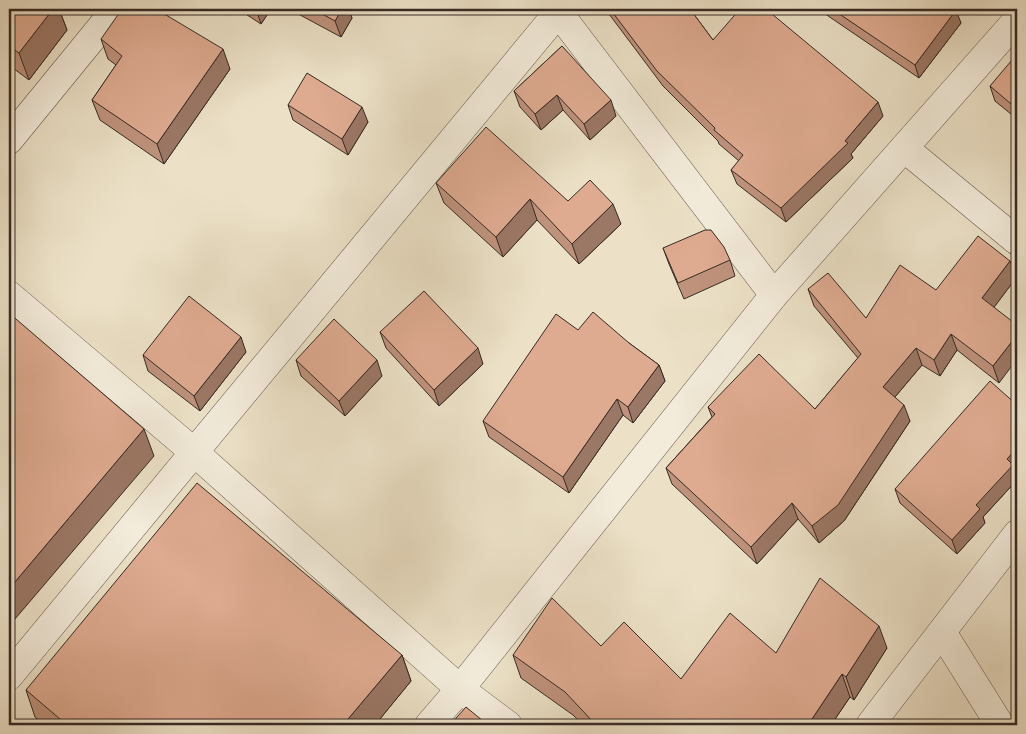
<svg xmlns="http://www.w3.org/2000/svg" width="1026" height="734" font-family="'Gentium Book Plus',serif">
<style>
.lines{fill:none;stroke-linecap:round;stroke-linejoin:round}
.minor-casing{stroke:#64584d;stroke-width:29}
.minor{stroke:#f3ecdb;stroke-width:28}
.wall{fill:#bf927c;stroke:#372b24}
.shaded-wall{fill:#9b7765;stroke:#372b24}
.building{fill:#deaa90;stroke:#372b24}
</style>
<rect width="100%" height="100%" fill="#ece1c7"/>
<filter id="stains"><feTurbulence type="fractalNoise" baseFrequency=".004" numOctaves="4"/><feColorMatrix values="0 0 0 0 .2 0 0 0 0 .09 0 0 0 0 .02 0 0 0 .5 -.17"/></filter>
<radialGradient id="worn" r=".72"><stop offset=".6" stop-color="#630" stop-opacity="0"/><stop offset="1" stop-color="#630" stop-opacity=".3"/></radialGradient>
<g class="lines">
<defs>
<g id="minor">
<path d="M 558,12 L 774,295"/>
<path d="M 9,140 L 116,9"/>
<path d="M 904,148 L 1017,241"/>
<path d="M 9,295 L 194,452 L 460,689 L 508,725"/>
<path d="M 942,632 L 1000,725"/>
<path d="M 9,676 L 561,9"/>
<path d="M 429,725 L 460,689 L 774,295 L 1017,20"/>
<path d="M 870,725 L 1017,534"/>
</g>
</defs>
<use href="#minor" class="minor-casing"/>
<use href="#minor" class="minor"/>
</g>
<g class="wall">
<path d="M 9,9 L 59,9 L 67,30 L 29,80 L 9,65 Z"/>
<path d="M 238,9 L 271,9 L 261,24 Z"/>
<path d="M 289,9 L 349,9 L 352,18 L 341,37 Z"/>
<path d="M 607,9 L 690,9 L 713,40 L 883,116 L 851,154 L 853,158 L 786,222 L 737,184 L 731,170 L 739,161 L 719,144 L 718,141 L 663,86 L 609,14 Z"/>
<path d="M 818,9 L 956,9 L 955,10 L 961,23 L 919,78 Z"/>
<path d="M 101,39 L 230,69 L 164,164 L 100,120 L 92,100 L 116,65 L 108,59 Z"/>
<path d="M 562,46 L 616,116 L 590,140 L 563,110 L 541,130 L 520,107 L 514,91 Z"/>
<path d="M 1017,59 L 1017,119 L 995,101 L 990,86 Z"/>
<path d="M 288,105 L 368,122 L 348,155 L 293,120 Z"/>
<path d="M 436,183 L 568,201 L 621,224 L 579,264 L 537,220 L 503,257 L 444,203 Z"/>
<path d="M 663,248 L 730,260 L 735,276 L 684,299 L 669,264 Z"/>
<path d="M 1016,278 L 994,307 L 999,383 L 957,350 L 940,376 L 922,365 L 895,397 L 910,421 L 844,521 L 819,543 L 798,519 L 757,564 L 672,484 L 666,468 L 712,417 L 708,407 L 815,409 L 858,358 L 814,306 L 808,289 L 866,318 L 936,290 Z"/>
<path d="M 380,332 L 483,364 L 439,406 L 386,348 Z"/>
<path d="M 629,343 L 659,365 L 665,381 L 633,423 L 623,415 L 569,493 L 489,437 L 483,421 Z"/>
<path d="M 246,352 L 200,411 L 148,371 L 143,355 Z"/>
<path d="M 296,360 L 382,376 L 345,416 L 301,376 Z"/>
<path d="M 1015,470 L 1017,476 L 1017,480 L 983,517 L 985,523 L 957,554 L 900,503 L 895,489 Z"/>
<path d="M 601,646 L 681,679 L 776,653 L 887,648 L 854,700 L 850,697 L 831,725 L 583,725 L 573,715 L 521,678 L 513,655 Z"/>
<path d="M 402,655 L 411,681 L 375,725 L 45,725 L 35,717 L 26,690 Z"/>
</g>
<g class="shaded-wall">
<path d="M 53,9 L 59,9 L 67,30 L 29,80 L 19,53 Z"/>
<path d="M 256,9 L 271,9 L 261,24 Z"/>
<path d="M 342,9 L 349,9 L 352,18 L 341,37 L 335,21 Z"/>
<path d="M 956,10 L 961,23 L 919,78 L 915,65 Z"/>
<path d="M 223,49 L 230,69 L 164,164 L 157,144 Z"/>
<path d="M 557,95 L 563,110 L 541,130 L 535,114 Z"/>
<path d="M 611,100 L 616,116 L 590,140 L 584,124 Z"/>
<path d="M 878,102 L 883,116 L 851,154 L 853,158 L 786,222 L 781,208 L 845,141 Z"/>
<path d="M 362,107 L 368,122 L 348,155 L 342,139 Z"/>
<path d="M 530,199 L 537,220 L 503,257 L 496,237 Z"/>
<path d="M 613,204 L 621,224 L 579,264 L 572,244 Z"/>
<path d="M 1010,261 L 1016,278 L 989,314 L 982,298 Z"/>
<path d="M 951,334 L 957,350 L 940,376 L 934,360 Z"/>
<path d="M 1017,335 L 1017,359 L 999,383 L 993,366 Z"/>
<path d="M 241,337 L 246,352 L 200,411 L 194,396 Z"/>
<path d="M 478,348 L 483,364 L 439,406 L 434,390 Z"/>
<path d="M 916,348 L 922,365 L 889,404 L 883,387 Z"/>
<path d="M 377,360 L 382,376 L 345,416 L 339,401 Z"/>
<path d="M 659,365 L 665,381 L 633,423 L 628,407 Z"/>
<path d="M 617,399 L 623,415 L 569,493 L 563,477 Z"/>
<path d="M 904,405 L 910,421 L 844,521 L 819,543 L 812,526 Z"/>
<path d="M 144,429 L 154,456 L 9,626 L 9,589 Z"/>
<path d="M 1017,448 L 1017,468 L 1015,470 L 1017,476 L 1017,480 L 983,517 L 985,523 L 957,554 L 952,540 L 1007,459 Z"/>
<path d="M 792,503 L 798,519 L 757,564 L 751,547 Z"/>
<path d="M 879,626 L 887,648 L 854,700 L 846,677 Z"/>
<path d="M 402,655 L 411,681 L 375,725 L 343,725 Z"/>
<path d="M 842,674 L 850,697 L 831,725 L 808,725 Z"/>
</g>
<g class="building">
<path d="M 9,9 L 53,9 L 19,53 L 9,46 Z"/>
<path d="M 122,9 L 156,9 L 223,49 L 157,144 L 92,100 L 122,56 L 101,39 Z"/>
<path d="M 313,9 L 342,9 L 335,21 Z"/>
<path d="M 610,9 L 690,9 L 713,40 L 740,9 L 766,9 L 878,102 L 845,141 L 848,143 L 781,208 L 731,170 L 743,155 L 714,130 L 715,128 L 657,71 Z"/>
<path d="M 832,9 L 954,9 L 956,10 L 915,65 Z"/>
<path d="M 562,46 L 611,100 L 584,124 L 557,95 L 535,114 L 514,91 Z"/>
<path d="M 1017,59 L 1017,109 L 990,86 L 1012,60 L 1014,62 Z"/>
<path d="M 307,73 L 362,107 L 342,139 L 288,105 Z"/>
<path d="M 486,127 L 568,201 L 590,180 L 613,204 L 572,244 L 530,199 L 496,237 L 436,183 Z"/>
<path d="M 705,230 L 711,230 L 724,247 L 730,260 L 678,283 L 663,248 Z"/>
<path d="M 978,236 L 1010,261 L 982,298 L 1017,325 L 1017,335 L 993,366 L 951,334 L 934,360 L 916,348 L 883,387 L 904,405 L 838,505 L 812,526 L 792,503 L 751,547 L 666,468 L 715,414 L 708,407 L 759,354 L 815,409 L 861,354 L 808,289 L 828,273 L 866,318 L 900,265 L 936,290 Z"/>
<path d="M 424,291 L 478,348 L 434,390 L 380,332 Z"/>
<path d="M 189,296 L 241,337 L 194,396 L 143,355 Z"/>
<path d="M 593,312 L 629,343 L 659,365 L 628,407 L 617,399 L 563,477 L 483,421 L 556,314 L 578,330 Z"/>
<path d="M 9,313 L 144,429 L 9,589 Z"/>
<path d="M 334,319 L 377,360 L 339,401 L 296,360 Z"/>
<path d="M 990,381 L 1017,405 L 1017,448 L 1007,459 L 1013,465 L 976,505 L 980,509 L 952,540 L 895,489 Z"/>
<path d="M 197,483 L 402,655 L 343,725 L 67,725 L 26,690 Z"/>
<path d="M 820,578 L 879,626 L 846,677 L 842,674 L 808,725 L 596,725 L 565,692 L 513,655 L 552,598 L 601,646 L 624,622 L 681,679 L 730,613 L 776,653 Z"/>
<path d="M 466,707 L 488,725 L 450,725 Z"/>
</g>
<rect width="1026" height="734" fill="none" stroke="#ece1c7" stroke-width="30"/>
<rect x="10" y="10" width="1006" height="714" fill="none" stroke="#372b24" stroke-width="2.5"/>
<rect x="15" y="15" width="996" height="704" fill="none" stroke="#372b24"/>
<rect width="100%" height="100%" filter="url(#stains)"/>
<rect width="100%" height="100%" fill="url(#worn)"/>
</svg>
